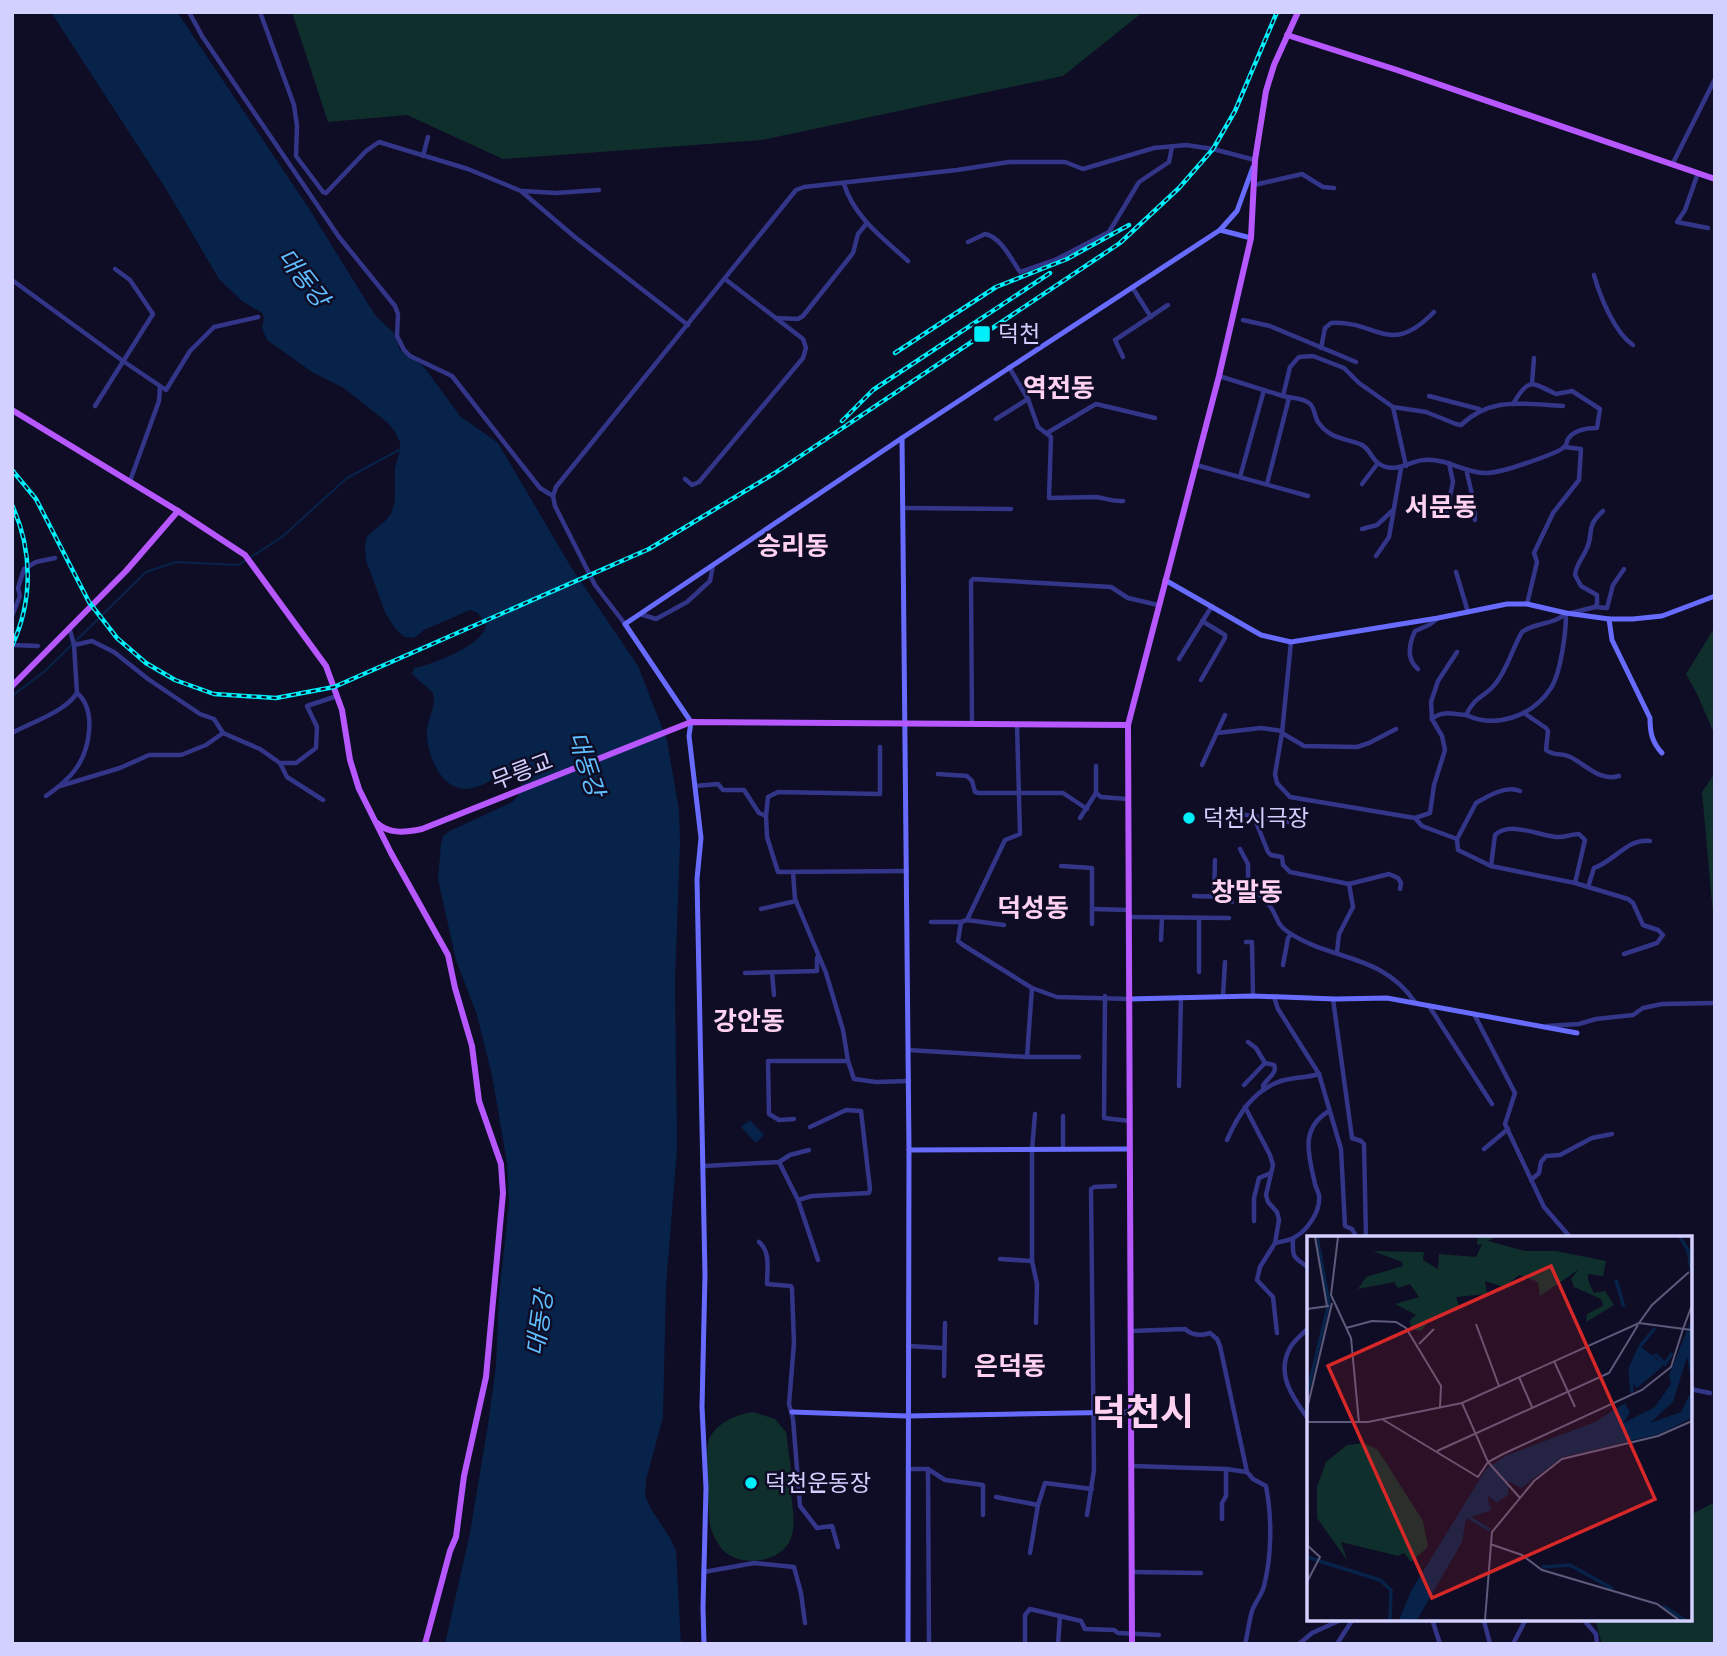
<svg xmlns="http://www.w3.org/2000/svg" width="1727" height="1656" font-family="'Fira Sans Condensed','Noto Sans KR',sans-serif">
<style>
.green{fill:#0f2f2c}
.water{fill:#072349}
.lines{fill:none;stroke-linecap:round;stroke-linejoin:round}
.stream{stroke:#072349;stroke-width:2}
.street{stroke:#333588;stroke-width:4.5}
.secondary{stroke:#676cff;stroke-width:5}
.primary{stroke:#b657ff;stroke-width:6}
.rail-casing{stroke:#00f0fb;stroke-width:4.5}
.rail{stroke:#0f0c25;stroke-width:2;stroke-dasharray:5;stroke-linecap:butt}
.poi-dot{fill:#00f0fb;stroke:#0f0c25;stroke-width:2.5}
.labels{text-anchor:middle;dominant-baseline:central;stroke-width:5;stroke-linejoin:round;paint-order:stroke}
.poi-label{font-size:23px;fill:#d2d0ff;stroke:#0f0c25;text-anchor:start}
.street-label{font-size:23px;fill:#d2d0ff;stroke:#0f0c25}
.water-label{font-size:24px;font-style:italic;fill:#5ebeff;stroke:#0f0c25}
.quarter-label{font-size:26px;font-weight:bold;fill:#ffd2f1;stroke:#0f0c25}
.town-label{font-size:37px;font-weight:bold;fill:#ffd2f1;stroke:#0f0c25}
.inset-river{fill:none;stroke:#072349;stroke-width:3.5}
.inset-road{fill:none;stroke:#5d5a7c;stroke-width:2}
.view{fill:#d62828;fill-opacity:0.15;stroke:#d62828;stroke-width:3.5}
.inset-edge{fill:none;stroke:#d2d0ff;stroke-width:3.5}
</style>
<rect width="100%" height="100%" fill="#0f0c25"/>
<g class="green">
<path d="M 292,12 L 1143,12 L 1063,76 L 762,140 L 503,159 L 407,115 L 328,122 Z"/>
<path d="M 1715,627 L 1715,735 L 1697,694 L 1686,674 Z"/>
<path d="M 1715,773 L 1715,936 L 1702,792 Z"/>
<path d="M 753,1412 L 775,1419 L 786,1432 L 794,1492 L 791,1492 C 792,1507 797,1526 790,1540 C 780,1564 737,1568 721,1548 C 717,1542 711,1532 710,1524 C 708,1511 705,1448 709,1439 C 718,1422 735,1415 753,1412 Z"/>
<path d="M 1715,1502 L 1715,1644 L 1602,1644 L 1595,1619 L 1690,1619 L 1690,1515 Z"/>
</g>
<g class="water">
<path d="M 51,12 L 177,12 L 308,207 L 368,304 L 376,316 L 394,333 L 400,350 L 424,367 L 460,416 L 498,443 L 571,567 L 638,666 L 667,740 L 679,811 L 680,843 L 675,980 L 677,1149 L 666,1286 L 663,1417 L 646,1480 L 645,1496 L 651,1509 L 670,1538 L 676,1551 L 681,1644 L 445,1644 L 470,1533 L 487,1431 L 496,1366 L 499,1296 L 509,1203 L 507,1163 L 492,1075 L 477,1015 L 456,960 L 438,879 L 441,845 L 443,836 L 450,831 L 512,802 C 522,794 524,783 517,771 L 512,769 C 498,775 486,785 472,788 C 442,795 426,754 427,731 C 428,717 436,708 433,693 L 412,674 L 414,668 C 432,665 484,645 486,625 L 478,613 L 470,610 L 424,630 L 414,638 L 404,637 L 394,627 L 385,612 L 366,560 L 365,547 L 367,536 L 385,521 L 391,514 L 395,501 L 395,468 L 400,450 L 400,442 L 395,432 L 388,423 L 344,388 L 312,372 L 267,340 L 262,328 L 264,318 L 262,313 L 242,301 L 219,279 L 166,189 Z"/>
<path d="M 750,1120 L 764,1135 L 756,1143 L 741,1127 Z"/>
</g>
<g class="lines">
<g class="stream">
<path d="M 251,557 L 282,537 L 347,478 L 399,450"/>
<path d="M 12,696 L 45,671 L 146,572 L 176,562 L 238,565 L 246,560"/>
</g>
<g class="street">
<path d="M 189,12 L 202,36 L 339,237 L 395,306 L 398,314 L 397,336 L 404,350 L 410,356 L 452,376 L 540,488 L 553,496"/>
<path d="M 260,12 L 294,105 L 297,126 L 296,156 L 323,192 L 326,193 L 366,151 L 379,142 L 468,169 L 521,191 L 576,238 L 688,325"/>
<path d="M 423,156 L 428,137"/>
<path d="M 1672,165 L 1715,79"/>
<path d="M 1698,173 L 1685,210 L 1677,222 L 1708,228"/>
<path d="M 844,184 C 854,217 883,238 908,261"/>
<path d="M 1254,185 L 1302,174 L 1323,187 L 1334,188"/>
<path d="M 523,191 L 556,193 L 599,190"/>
<path d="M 968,242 L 985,234 C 1001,237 1011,259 1020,272 L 1057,259 L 1109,232 L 1139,182 L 1169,162 L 1172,147"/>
<path d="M 1594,275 C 1600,297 1615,333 1633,345"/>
<path d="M 12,280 L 123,361 L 166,390 L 190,351 L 214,327 L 258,317"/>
<path d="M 1132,287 L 1151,317"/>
<path d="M 776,318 L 798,319 L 803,316 L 853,253 L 858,234 L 867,223"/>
<path d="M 1243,320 L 1270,326 L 1356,362"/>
<path d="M 1321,348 L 1325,328 L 1331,323 C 1378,320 1389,358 1434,312"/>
<path d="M 1123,357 L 1115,340 L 1168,305"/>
<path d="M 1009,367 L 1028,399 L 1038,427 L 1051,437 L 1049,498 L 1096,497 C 1106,498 1113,502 1123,501"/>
<path d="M 1219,376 L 1283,396 L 1290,367 L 1299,357 L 1313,356 L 1344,368 L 1359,383 L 1393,407 L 1426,412 L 1456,424 L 1461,425 C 1492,396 1524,404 1563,406"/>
<path d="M 1532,383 L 1534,358"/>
<path d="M 1283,396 C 1290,398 1303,398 1309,403 C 1315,407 1314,416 1318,422 C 1330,439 1344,438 1360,444 C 1369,447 1371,458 1378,463 C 1394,475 1409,461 1424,460 C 1448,458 1464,473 1486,473 C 1498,474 1553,455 1563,448 C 1568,444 1565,445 1568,439 C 1574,430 1587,428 1597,428 L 1600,409 L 1572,391 L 1556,394 C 1532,383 1529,376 1513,404"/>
<path d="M 1429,396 L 1479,409"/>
<path d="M 95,406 L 153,314 L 130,280 L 115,269"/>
<path d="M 1393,407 L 1406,466"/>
<path d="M 996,419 L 1028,399"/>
<path d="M 1047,433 L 1096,404 L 1155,418"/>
<path d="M 1196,465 L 1308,496"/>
<path d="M 1467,473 L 1474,503 L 1475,520"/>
<path d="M 1240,477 L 1264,390"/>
<path d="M 685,479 L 692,485 L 699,482 L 803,358 L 806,348 L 803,339 L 725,279"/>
<path d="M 130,481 L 159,401 L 160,387"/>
<path d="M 1267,484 L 1289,398"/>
<path d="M 1362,484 L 1378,463"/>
<path d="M 904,508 L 1011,509"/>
<path d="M 1446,515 L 1453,482 L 1449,463"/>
<path d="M 1362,529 L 1377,525 L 1392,511"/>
<path d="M 1376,556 L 1389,537 L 1401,468"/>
<path d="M 1456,572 L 1468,612"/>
<path d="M 1527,604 L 1537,562 L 1534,553 L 1553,513 L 1579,480 L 1581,449 L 1565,447"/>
<path d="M 1595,607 L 1607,608 L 1613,585 L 1624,569"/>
<path d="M 1571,613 L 1595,607 L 1597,604 L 1597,595 L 1581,586 L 1575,575 C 1576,564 1583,558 1587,548 C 1594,533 1585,527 1603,511"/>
<path d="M 640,614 L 656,619 L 687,602 L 710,581 L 713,565"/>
<path d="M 12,616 L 20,596 L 18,588 L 24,569 L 36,562 L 55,558"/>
<path d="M 625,624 L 595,585 L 555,506 L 553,496 L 556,487 L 796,190 L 804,187 L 957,170 L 1009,162 L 1065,162 L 1083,169 L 1154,148 L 1186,145 L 1213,149 L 1255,160"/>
<path d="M 1291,642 L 1282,733 L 1275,774 L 1277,783 L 1290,797 L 1415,818 L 1422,826 L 1457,839"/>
<path d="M 12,645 L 38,646"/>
<path d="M 74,645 L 92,641 L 114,652 L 148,679 L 200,714 L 214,719 L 223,733 L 260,749 L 280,763 L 287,777 L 323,800"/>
<path d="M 1179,659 L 1212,606"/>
<path d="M 1418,669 C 1406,659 1409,644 1415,631 L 1429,625 L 1437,619"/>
<path d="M 1201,680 L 1225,638 L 1225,635 L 1202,621"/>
<path d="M 1524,713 L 1546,728 L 1548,731 L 1546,750 C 1554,756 1559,753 1568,756 C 1585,763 1598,782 1619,776"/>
<path d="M 1466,715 C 1496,729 1533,716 1551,688 C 1561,672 1566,632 1566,614"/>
<path d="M 1432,719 C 1442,710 1453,714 1466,715 C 1476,694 1485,698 1496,683 C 1508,668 1512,649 1522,632 C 1535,622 1555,625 1566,613"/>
<path d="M 972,724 L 971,581 L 973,579 L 1111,587 L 1128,598 L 1158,605"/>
<path d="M 12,733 C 32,722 65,712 77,693"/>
<path d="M 1217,733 L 1261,728 L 1282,731"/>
<path d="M 1282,733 L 1304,746 L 1357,747 L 1369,743 L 1396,729"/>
<path d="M 280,763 L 296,763 L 316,748 L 317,727 L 307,706 L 337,696"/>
<path d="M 1202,765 L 1225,715"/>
<path d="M 1096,766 L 1096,793 L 1101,797 L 1128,799"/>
<path d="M 938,774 L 967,776 L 972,781 L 975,792 L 979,793 L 1063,793 L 1087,809"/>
<path d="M 60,786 L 120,768 L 149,755 L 181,755 L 206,745 L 223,733"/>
<path d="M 695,786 L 718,784 L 723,790 L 744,790 L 759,813 L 766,816 L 767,837 L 778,872 L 907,871"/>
<path d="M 1520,791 C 1506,785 1488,796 1476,803 L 1457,839 L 1458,850 L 1491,866 L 1575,883 L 1628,899 L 1633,903 L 1643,925 L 1658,930 L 1663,935 L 1657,943 L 1624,954"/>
<path d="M 46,796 C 56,789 67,781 75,770 C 90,750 97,710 77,693 L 74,645 L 70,630"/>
<path d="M 1241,814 L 1295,823"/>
<path d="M 766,816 L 768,797 L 778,792 L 880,794 L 880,747"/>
<path d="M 1254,817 L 1268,852 L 1271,855 L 1282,857 L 1283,865 L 1290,872 L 1349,884 L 1389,874 L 1398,878 L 1401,883 L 1400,889"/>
<path d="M 1080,818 L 1096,793"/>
<path d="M 1415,818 L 1430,813 L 1434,785 L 1445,750 L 1442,736 L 1432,719 L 1431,702 L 1438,681 L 1457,652"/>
<path d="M 1240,849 L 1248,864 L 1248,882 C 1254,890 1263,897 1270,906 C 1278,917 1275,923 1288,932 C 1331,961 1381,953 1415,1002"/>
<path d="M 1061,866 L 1092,868 L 1092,924"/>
<path d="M 1491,866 L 1495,835 C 1510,821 1537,835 1556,837 C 1564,838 1571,834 1579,834 L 1585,840 L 1575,883"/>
<path d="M 793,872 L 795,899 L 826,973 L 843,1030 L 848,1061 L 854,1079 L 876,1082 L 909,1081"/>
<path d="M 1588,887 L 1594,868 C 1615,861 1627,838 1650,841"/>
<path d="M 1194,896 L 1223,897 L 1232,902"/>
<path d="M 1214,897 L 1215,860"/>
<path d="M 761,909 L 796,901"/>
<path d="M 1092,909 L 1129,910"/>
<path d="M 1129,917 L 1229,918"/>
<path d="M 967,920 L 1004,925"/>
<path d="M 931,922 L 961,922 L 967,920 L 1005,840 L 1020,834 L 1017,724"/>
<path d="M 961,922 L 958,941 L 963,945 L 1032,988 L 1057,997 L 1129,999"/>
<path d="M 1161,940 L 1162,917"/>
<path d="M 1246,942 L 1252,942 L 1253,996"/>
<path d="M 1337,952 L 1339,934 L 1353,907 L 1349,884"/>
<path d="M 1283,965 L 1288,938 L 1291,934"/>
<path d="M 772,972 L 774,995"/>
<path d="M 1199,972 L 1199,918"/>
<path d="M 745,973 L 817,971 L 817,958"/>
<path d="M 1032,988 L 1027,1057 L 1079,1057"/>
<path d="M 1105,996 L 1104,1118 L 1130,1121"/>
<path d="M 1223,996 L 1225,962"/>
<path d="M 1274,997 L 1278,1009 L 1319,1074 L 1341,1149 L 1345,1226 L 1352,1229 L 1357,1238"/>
<path d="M 1333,999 L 1352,1138 L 1361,1141 L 1364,1144 L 1366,1238"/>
<path d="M 1429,1006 L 1492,1104"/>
<path d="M 1474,1014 L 1515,1093 L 1505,1124 L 1544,1207 L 1571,1238"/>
<path d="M 1547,1026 L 1579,1024 L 1596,1019 L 1633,1015 L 1643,1008 L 1662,1004 L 1715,1003"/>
<path d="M 1248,1042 L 1256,1048 L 1265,1063 L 1274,1065 C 1278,1073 1267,1078 1263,1086 L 1264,1090"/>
<path d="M 908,1050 L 1027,1057"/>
<path d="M 1244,1085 L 1265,1063"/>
<path d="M 1179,1086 L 1181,997"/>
<path d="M 1245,1107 L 1270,1155 L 1273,1165 L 1266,1195 L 1268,1202 L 1277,1212 L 1279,1220 L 1275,1243"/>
<path d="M 1035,1114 L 1032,1150 L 1032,1261 L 1037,1284 L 1036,1323"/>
<path d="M 794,1119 L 779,1120 L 769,1114 L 768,1061 L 848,1061"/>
<path d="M 1227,1140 C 1238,1115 1253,1090 1281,1081 C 1294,1077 1306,1078 1319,1074"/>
<path d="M 1484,1149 L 1508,1129"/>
<path d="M 1063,1150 L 1063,1116"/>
<path d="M 779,1162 L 790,1155 L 809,1150"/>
<path d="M 704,1166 L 779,1162 L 798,1200 L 818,1260"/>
<path d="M 1531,1180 L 1539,1173 L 1541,1162 L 1546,1156 L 1560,1155 L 1592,1138 L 1612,1134"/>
<path d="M 798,1200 L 812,1196 L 869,1193 L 870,1189 L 861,1111 L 846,1110 L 810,1127"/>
<path d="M 1254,1221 L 1254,1198 L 1259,1178 L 1271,1173"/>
<path d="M 1293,1239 C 1292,1259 1294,1257 1309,1268"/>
<path d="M 759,1242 C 771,1252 767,1270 767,1284 L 791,1286 L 792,1289 L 794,1343 L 789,1404 L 793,1419 L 800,1506 L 817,1528 L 832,1526 L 838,1547"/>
<path d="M 1000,1259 L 1032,1261"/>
<path d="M 1309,1327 C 1303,1334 1294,1340 1290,1348 C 1275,1375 1294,1399 1309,1420"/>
<path d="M 1131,1331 L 1185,1329 C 1193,1336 1201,1336 1210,1333 L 1217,1339 L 1220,1346 L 1247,1472 L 1253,1479 L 1266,1486 C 1272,1517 1272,1555 1264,1586 C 1262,1595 1255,1602 1252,1611 C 1249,1621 1248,1633 1245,1644"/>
<path d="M 1277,1333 L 1273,1297 L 1257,1280 L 1260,1267 L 1275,1243 C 1280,1242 1286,1241 1291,1239 C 1306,1233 1321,1212 1319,1195 C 1318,1191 1316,1188 1315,1184 C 1309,1156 1299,1129 1329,1111"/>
<path d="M 908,1346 L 944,1348"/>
<path d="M 944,1376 L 945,1323"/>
<path d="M 1690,1389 L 1710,1393"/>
<path d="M 1132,1466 L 1226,1469 L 1247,1472"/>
<path d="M 908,1469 L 928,1469 L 945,1480 L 983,1485 L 983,1515"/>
<path d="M 928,1469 L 929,1644"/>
<path d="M 996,1497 L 1038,1505"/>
<path d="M 1087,1515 L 1094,1470 L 1091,1189 L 1094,1187 L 1115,1186"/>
<path d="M 1222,1519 L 1222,1503 L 1226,1496 L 1226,1469"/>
<path d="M 1030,1553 L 1038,1505 L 1045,1483 L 1092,1489"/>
<path d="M 704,1572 L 754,1563 L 794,1567 L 801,1593 L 805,1623"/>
<path d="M 1132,1572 L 1201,1573"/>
<path d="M 1432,1619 L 1440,1644"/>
<path d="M 1477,1619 L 1484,1621 L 1490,1644"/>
<path d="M 1583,1619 L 1596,1634 L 1597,1644"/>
<path d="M 1025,1644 L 1025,1615 L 1030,1609 L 1081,1621 L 1085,1629 L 1114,1630 L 1118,1633 L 1159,1635"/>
<path d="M 1058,1644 L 1060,1616"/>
<path d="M 1299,1644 L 1312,1633 L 1343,1619"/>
<path d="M 1337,1644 L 1353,1619"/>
<path d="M 1513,1644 L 1526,1619"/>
</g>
<g class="secondary">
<path d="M 1220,230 L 1251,238"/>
<path d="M 902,438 L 909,1150 L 908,1644"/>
<path d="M 1165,580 L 1261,635 L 1291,642 L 1438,618 L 1507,604 L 1527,604 L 1566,613 L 1609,619 L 1633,619 L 1662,616 L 1715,596"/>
<path d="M 1609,619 L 1612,640 L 1650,718 C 1650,733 1652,742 1662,753"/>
<path d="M 1129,999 L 1253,996 L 1335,999 L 1387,998 L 1577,1033"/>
<path d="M 909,1150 L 1130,1149"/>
<path d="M 792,1412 L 907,1416 L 1132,1412"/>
<path d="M 704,1644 L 703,1608 L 706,1488 L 702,1407 L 705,1275 L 697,879 L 701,838 L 689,736 L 691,722 L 625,624 L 902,438 L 1220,230 L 1237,211 L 1253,167"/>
</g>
<g class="primary">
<path d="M 1287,35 L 1397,70 L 1715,179"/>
<path d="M 12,410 L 178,511 L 245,555 L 326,666 L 342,710 L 350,760 L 359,789 L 391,853 L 448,955 L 455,988 L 472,1046 L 479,1101 L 501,1164 L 503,1193 L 486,1377 L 464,1476 L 456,1537 L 450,1551 L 425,1644"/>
<path d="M 12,686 L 126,571 L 178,511"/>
<path d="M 377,823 C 390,835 407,832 422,829 L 691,722 L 1128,725"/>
<path d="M 1132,1644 L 1128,725 L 1219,376 L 1251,238 L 1255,160 L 1266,91 L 1274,65 L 1298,12"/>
</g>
<defs>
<g id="rail">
<path d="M 895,353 L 996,287 L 1067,259 L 1129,225"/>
<path d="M 842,421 L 873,390 L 1050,273"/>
<path d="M 12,470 L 36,499 L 89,602 L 117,638 L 146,663 L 175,680 L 214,694 L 276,698 L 334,687 L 649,549 L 775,473 L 1120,243 L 1179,188 L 1213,149 L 1235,111 L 1277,12"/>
<path d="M 12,505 C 33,551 33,600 12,646"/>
</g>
</defs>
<use href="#rail" class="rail-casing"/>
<use href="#rail" class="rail"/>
</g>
<g class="poi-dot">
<rect x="973" y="325" width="18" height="18" rx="3.5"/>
<circle cx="1189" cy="818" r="7"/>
<circle cx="751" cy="1483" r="7"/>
</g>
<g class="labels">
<g class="poi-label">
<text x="998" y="334">덕천</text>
<text x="1203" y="818">덕천시극장</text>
<text x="765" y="1483">덕천운동장</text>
</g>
<g class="street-label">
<text transform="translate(522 771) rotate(-21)">무릉교</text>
</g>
<g class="water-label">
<text transform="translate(303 278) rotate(52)">대동강</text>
<text transform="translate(586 764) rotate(72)">대동강</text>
<text transform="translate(540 1323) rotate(-82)">대동강</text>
</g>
<g class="quarter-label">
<text x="1059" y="388">역전동</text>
<text x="1441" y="507">서문동</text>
<text x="793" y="546">승리동</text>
<text x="1247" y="892">창말동</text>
<text x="1033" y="908">덕성동</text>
<text x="749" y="1021">강안동</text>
<text x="1010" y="1366">은덕동</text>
</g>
<g class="town-label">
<text x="1143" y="1412">덕천시</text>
</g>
</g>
<g transform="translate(1307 1236)">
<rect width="385" height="385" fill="#0f0c25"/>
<path d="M 171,1 L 188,1 L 181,5 L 218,15 L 249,15 L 299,25 L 296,40 L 281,38 L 281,44 L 287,57 L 298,55 L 307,69 L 279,86 L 280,78 L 296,70 L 294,63 L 267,51 L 264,43 L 271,34 L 233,60 L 231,46 L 212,39 L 197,51 L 178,45 L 180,58 L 149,61 L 153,73 L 123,84 L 114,95 L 104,93 L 103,84 L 109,79 L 88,68 L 112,61 L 103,48 L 91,52 L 87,46 L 51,53 L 59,41 L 96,30 L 95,26 L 66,15 L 117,16 L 116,24 L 131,33 L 132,18 L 169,21 L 175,8 L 170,9 ZM 57,207 L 71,214 L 116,285 L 121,311 L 104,326 L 97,317 L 91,320 L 34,306 L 40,324 L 10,282 L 10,251 L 19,226 L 40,209 Z" fill="#0f2f2c"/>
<path d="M 385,82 L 385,149 L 380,121 L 366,166 L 343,187 L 374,176 L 385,154 L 385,182 L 352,198 L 256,221 L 214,252 L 201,245 L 201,259 L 190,267 L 180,259 L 184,274 L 159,283 L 155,306 L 110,384 L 92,384 L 104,355 L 179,233 L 198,220 L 288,186 L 318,167 L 323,177 L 316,187 L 348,171 L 364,148 L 362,139 ZM 334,111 L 346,120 L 327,142 L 347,121 L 357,129 L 330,152 L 323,145 L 323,136 Z" fill="#072349"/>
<path class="inset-river" d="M 373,1 L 381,14 L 385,38M 309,44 L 317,71M 334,109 L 348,92M 348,118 L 358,128 L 365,117M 327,141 L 347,120M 325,157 L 323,133 L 334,109M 0,158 L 22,67 L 10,1M 161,281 L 183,294M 0,321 L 73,344 L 84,354 L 83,384M 235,331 L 263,329 L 306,353M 356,370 L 378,384"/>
<path class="inset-road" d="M 8,1 L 20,70M 31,1 L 24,59 L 44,102 L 52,187M 0,73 L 22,70M 332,87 L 345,69 L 382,36M 169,88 L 192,150M 39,92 L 65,85 L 89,86 L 99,92 L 134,150 L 133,171M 376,93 L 385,69M 112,108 L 127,93M 247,125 L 268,171M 212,141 L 225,171M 155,167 L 181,226 L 213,262M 0,173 L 25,67M 75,183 L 171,241 L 181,226 L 196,218 L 335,154 L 364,131 L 376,93M 0,186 L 61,186 L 155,167 L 332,87 L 385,94M 130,215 L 302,137 L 331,89M 0,247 L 1,310 L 13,321 L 0,346M 183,308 L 215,319 L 235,334 L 350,368 L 372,384M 178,384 L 185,296 L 227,245 L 255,223 L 351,200 L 385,185"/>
<path class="view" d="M 244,30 L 348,263 L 125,362 L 21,130 Z"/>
<rect width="385" height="385" class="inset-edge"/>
</g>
<rect width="1727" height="1656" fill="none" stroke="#d2d0ff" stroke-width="28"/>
</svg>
